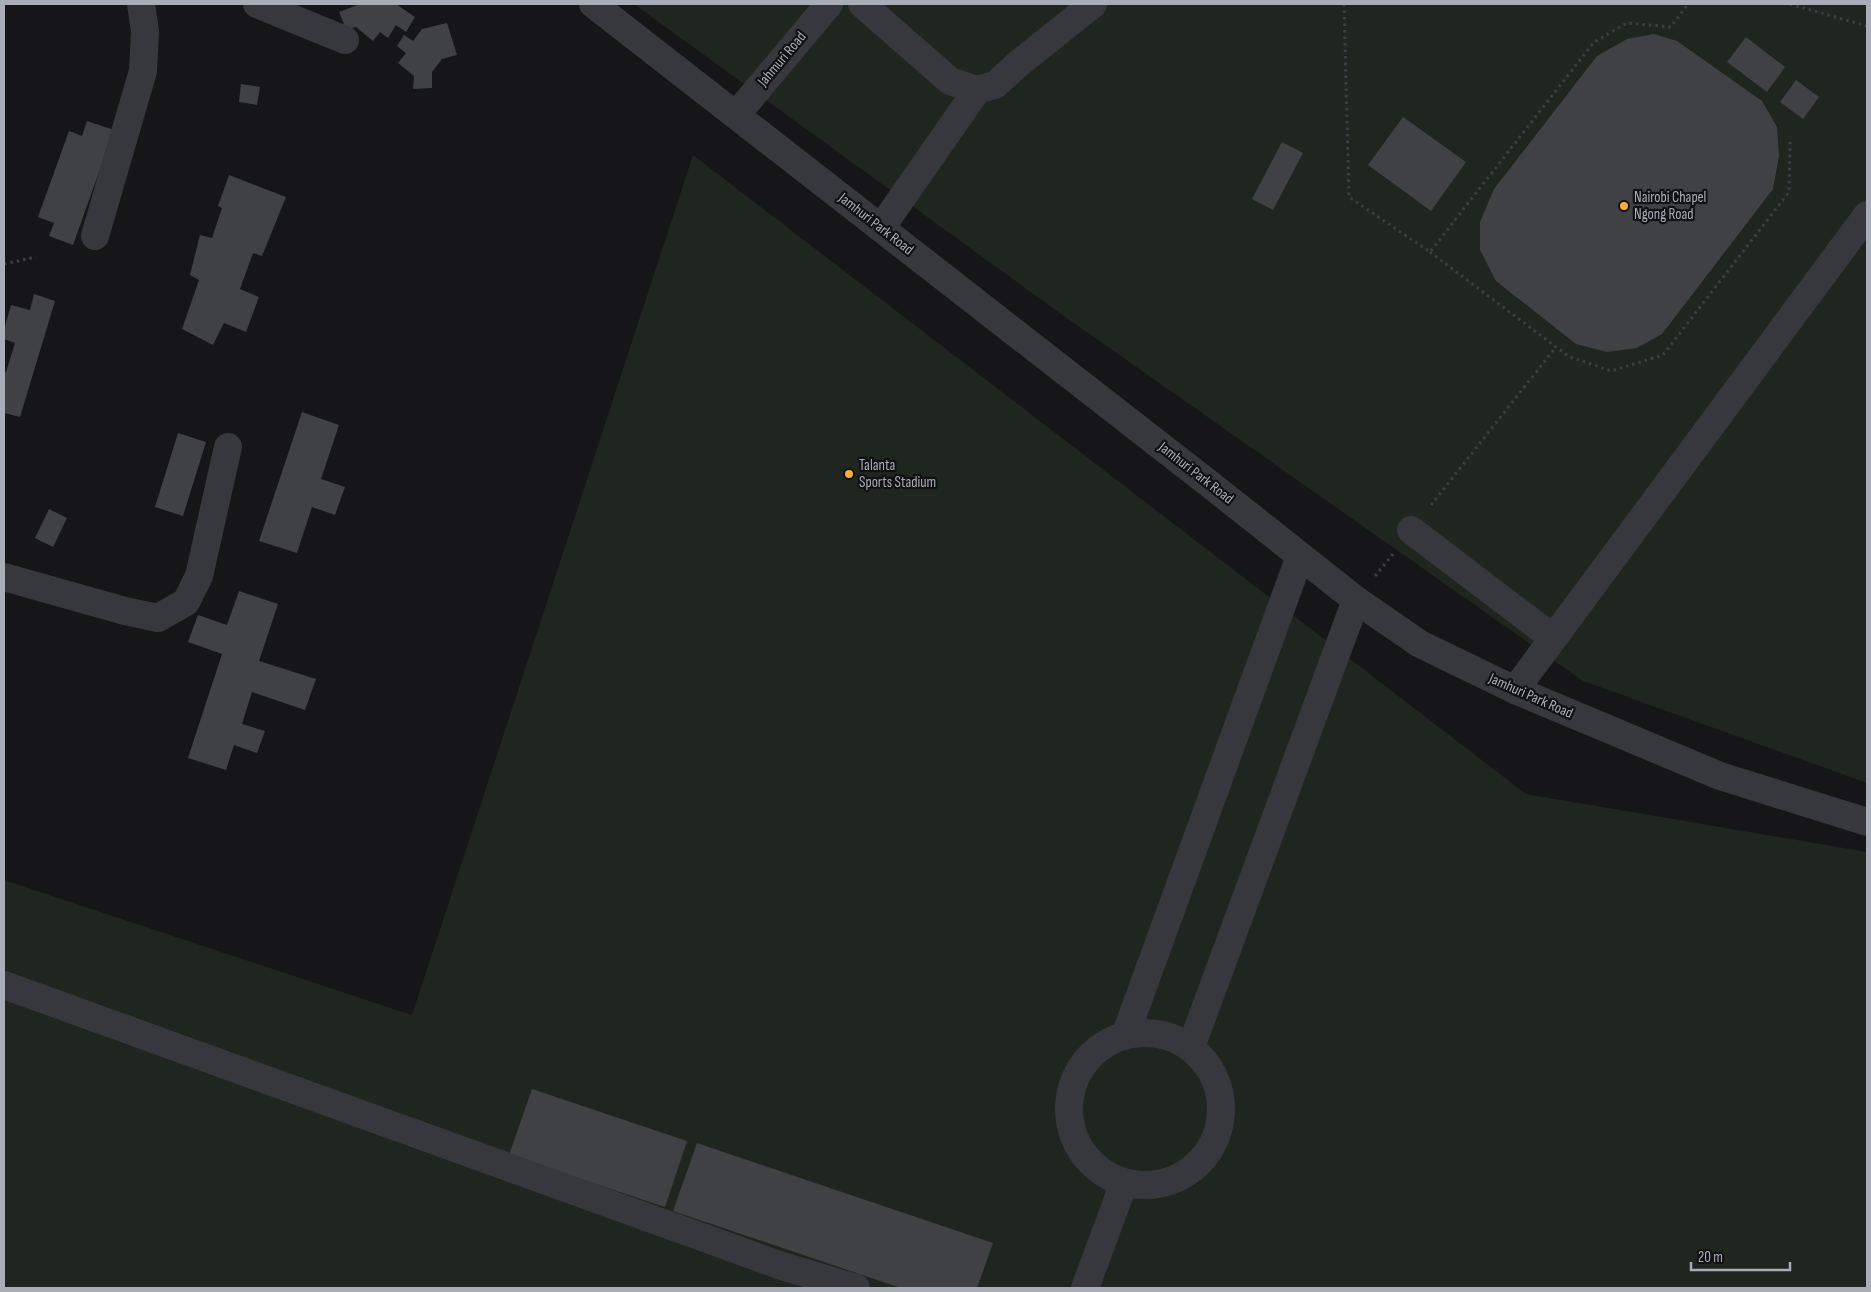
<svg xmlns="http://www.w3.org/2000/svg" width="1871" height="1292" font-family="'Sofia Sans Condensed',sans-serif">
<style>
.green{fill:#1e261f}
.building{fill:#404145}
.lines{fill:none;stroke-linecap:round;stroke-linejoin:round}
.path{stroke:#3d3f44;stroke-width:3;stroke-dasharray:2.5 4;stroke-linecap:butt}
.minor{stroke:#37383d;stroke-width:28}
.poi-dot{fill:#f2b134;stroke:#111113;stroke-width:2}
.labels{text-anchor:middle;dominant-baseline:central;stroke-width:4.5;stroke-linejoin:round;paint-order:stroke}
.street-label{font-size:15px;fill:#a8adb8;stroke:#111113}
.poi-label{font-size:15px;fill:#a8adb8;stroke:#111113;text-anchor:start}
</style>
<rect width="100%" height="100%" fill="#161618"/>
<g class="green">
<path d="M 634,4 L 1867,4 L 1867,783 L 1583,681 L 1054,309 Z"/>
<path d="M 693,155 L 1526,794 L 1867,852 L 1867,1288 L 4,1288 L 4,880 L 412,1015 Z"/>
</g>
<g class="building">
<path d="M 360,4 L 396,4 L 415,17 L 406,32 L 396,25 L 388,38 L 380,32 L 373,41 L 356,27 L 346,29 L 339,12 Z"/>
<path d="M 447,23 L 457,55 L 442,59 L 432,72 L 432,88 L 413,89 L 414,76 L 398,63 L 406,53 L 397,46 L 404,35 L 413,41 L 422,29 Z"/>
<path d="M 1654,34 L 1677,41 L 1762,101 L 1777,127 L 1779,156 L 1773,189 L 1662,334 L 1637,348 L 1607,352 L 1576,344 L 1496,281 L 1480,250 L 1480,222 L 1494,189 L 1597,56 L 1627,39 Z"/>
<path d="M 1746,37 L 1785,67 L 1767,92 L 1727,62 Z"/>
<path d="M 1796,80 L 1819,97 L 1803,119 L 1780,102 Z"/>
<path d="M 241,84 L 260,87 L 257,105 L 239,102 Z"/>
<path d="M 1403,117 L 1466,162 L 1431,211 L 1368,165 Z"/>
<path d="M 87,121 L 114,130 L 73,245 L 49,236 L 54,223 L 38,217 L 69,131 L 82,136 Z"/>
<path d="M 1282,142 L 1303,153 L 1273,210 L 1252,199 Z"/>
<path d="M 229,175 L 286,197 L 262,256 L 253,253 L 240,289 L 259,297 L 246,332 L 224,323 L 213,345 L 182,329 L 199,280 L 190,275 L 200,235 L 212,238 L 222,208 L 218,206 Z"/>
<path d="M 34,294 L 55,301 L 20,417 L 4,413 L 4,371 L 6,372 L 15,343 L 4,339 L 4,330 L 11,305 L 30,310 Z"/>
<path d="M 302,412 L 339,425 L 321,479 L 345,487 L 335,515 L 312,507 L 297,553 L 259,541 Z"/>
<path d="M 178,433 L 206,442 L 183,516 L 155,507 Z"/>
<path d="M 49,509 L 67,518 L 53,547 L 35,538 Z"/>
<path d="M 239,591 L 278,604 L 259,661 L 316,679 L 305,710 L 252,692 L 242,724 L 265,731 L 257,753 L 234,745 L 226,770 L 188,758 L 222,654 L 188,642 L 198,615 L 227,625 Z"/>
<path d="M 532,1089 L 687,1141 L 665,1207 L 509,1155 Z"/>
<path d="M 697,1143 L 993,1243 L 977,1288 L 901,1288 L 673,1211 Z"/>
</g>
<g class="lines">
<g class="path">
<path d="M 1344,4 L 1349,197 L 1430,252 L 1594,42 L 1627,23 L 1671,27 L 1688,4"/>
<path d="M 1790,4 L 1867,26"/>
<path d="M 1430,252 L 1568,356 L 1611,371 L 1663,355 L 1789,192 L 1790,142"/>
<path d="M 4,264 L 36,257"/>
<path d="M 1431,505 L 1556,347"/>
<path d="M 1375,576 L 1393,554"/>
</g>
<g class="minor">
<path d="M 257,4 L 345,40"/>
<path d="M 593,4 L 1212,486 L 1356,600 L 1420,644 L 1515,690 L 1720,776 L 1867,822"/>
<path d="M 862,4 L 950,81 L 977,90 L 995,85 L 1018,64 L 1093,4"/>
<path d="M 736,115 L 829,4"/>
<path d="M 881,228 L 977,90"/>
<path d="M 95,236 L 143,71 L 145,31 L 141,4"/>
<path d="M 1411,530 L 1553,638"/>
<path d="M 4,577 L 125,611 L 158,618 L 186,602 L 199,576 L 228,447"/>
<path d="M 1515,690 L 1867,215"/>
<path d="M 4,985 L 782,1266 L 856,1288"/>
<circle cx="1145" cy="1109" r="76"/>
<path d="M 1125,1036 L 1300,556"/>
<path d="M 1191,1047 L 1356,600"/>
<path d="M 1085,1288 L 1124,1183"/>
</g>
</g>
<g class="poi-dot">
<circle cx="1624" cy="206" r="5"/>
<circle cx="849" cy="474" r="5"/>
</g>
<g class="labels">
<g class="street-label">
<text transform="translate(782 59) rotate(-50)">Jahmuri Road</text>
<text transform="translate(876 224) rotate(38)">Jamhuri Park Road</text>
<text transform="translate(1196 473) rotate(38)">Jamhuri Park Road</text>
<text transform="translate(1531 696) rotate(24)">Jamhuri Park Road</text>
</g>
<g class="poi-label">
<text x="1634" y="197">Nairobi Chapel<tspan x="1634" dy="17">Ngong Road</tspan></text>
<text x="859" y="465">Talanta<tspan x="859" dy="17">Sports Stadium</tspan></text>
</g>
</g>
<rect width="1871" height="1292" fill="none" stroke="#a8adb8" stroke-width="10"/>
<path d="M1691 1262v8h99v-8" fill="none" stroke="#a8adb8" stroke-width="2.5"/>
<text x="1698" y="1262" font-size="15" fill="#a8adb8" stroke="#111113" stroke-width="4" paint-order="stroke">20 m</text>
</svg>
